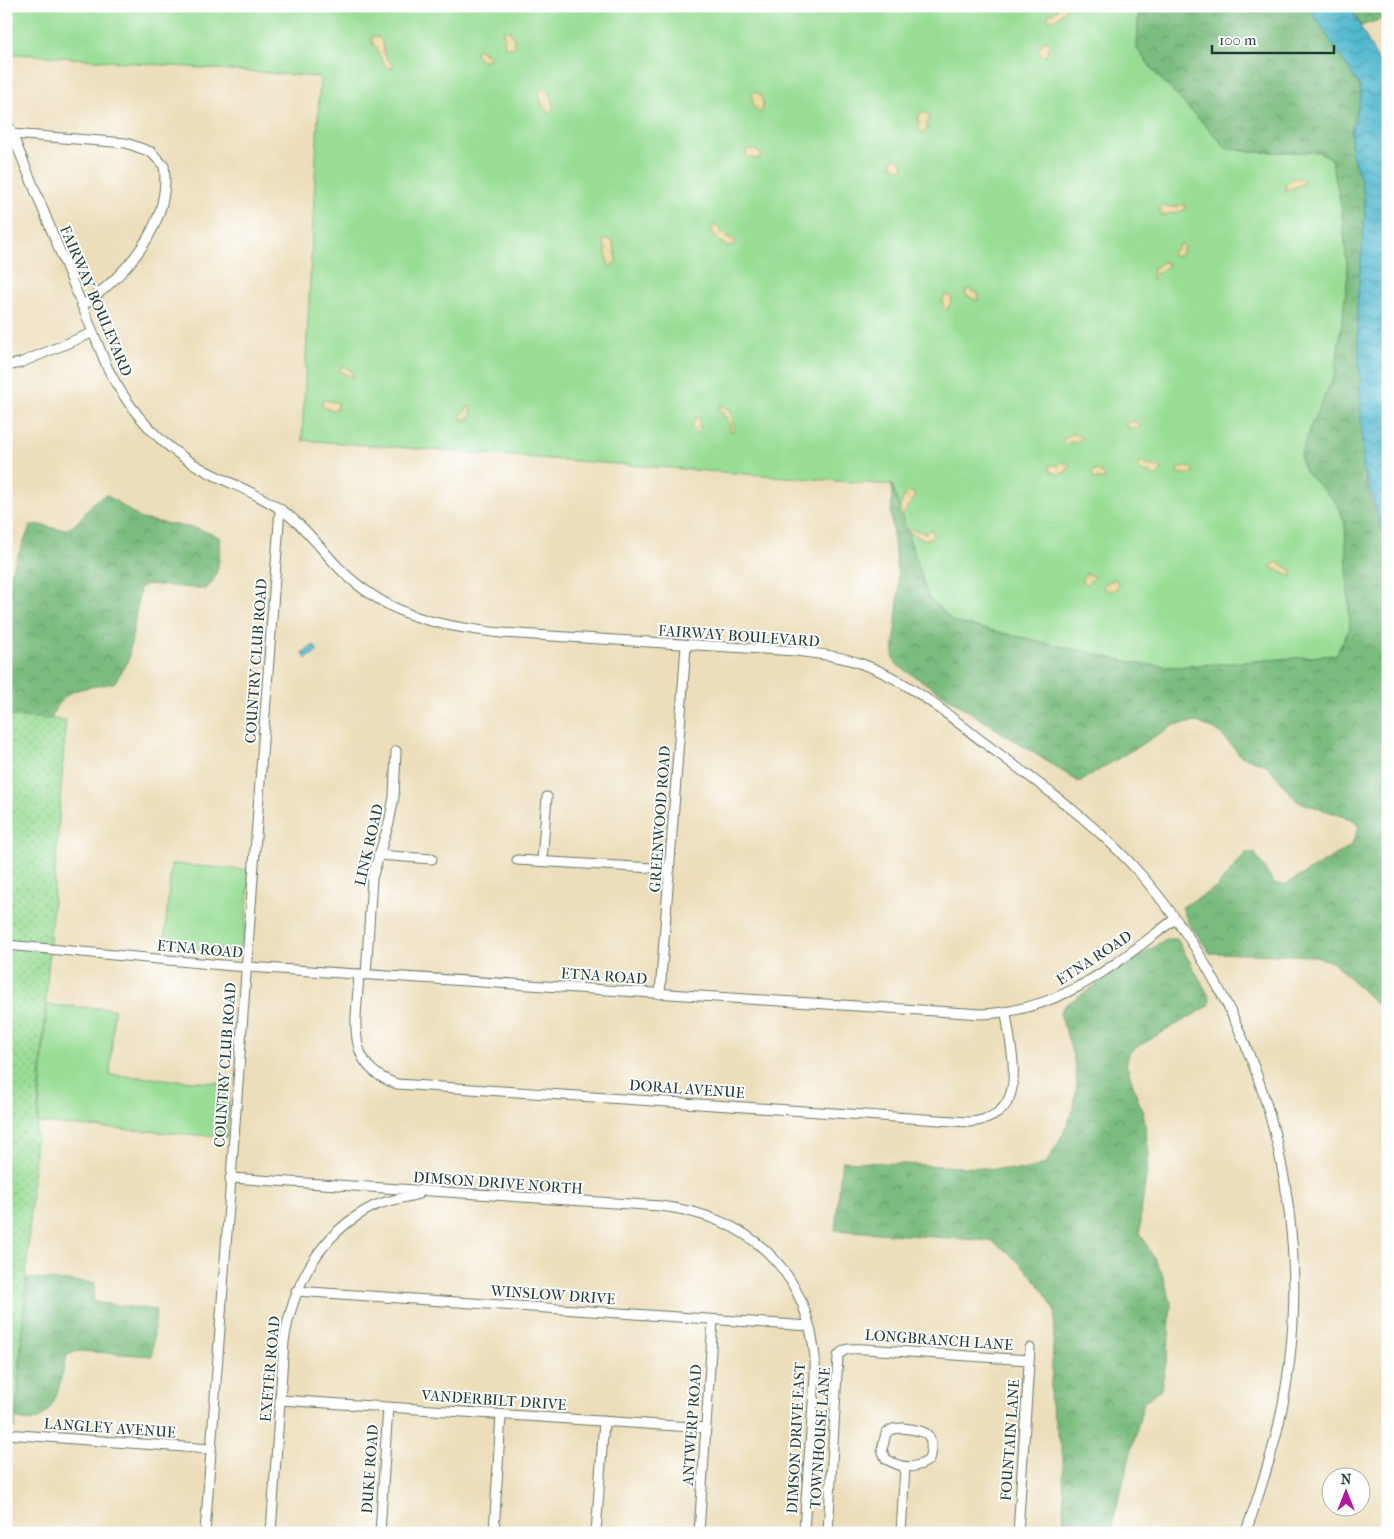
<svg xmlns="http://www.w3.org/2000/svg" width="1394" height="1539" font-family="'IM FELL French Canon',serif">
<style>
.grass{fill:#99dd95;stroke:#5c8d64}
.forest{fill:url(#forest-crowns);stroke:#4c7c59}
.sand{fill:url(#sand-dots);stroke:#868c69}
.park{fill:url(#park-dots);stroke:#5c8d64}
.water{fill:url(#water-waves);stroke:#387a81}
.lines{fill:none;stroke-linecap:round;stroke-linejoin:round}
.river{stroke:#50b8ce;stroke-width:15}
.minor-casing{stroke:#677563;stroke-width:11}
.minor{stroke:#fff;stroke-width:9}
.labels{text-anchor:middle;dominant-baseline:central;stroke-width:4;stroke-linejoin:round;paint-order:stroke}
.street-label{font-size:15px;fill:#1f3d34;stroke:#fff}
</style>
<defs>
<pattern id="forest-crowns" width="20" height="18" patternUnits="userSpaceOnUse" patternTransform="scale(1.25)"><rect width="20" height="18" fill="#7abc7e"/><path d="M2 6a3 3 0 1 1 6 0M12 15a3 3 0 1 1 6 0" fill="none" stroke="#639a68"/></pattern>
<pattern id="sand-dots" width="8" height="8" patternUnits="userSpaceOnUse" patternTransform="scale(1.25)"><rect width="8" height="8" fill="#eeda9e"/><path d="M2 2h.1M6 6h.1" fill="none" stroke="#ccbc89" stroke-width="1.8" stroke-linecap="round"/></pattern>
<pattern id="park-dots" width="8" height="8" patternUnits="userSpaceOnUse" patternTransform="scale(1.25)"><rect width="8" height="8" fill="#99dd95"/><path d="M2 2h.1M6 6h.1" fill="none" stroke="#7cb47a" stroke-width="1.8" stroke-linecap="round"/></pattern>
<pattern id="water-waves" width="16" height="10" patternUnits="userSpaceOnUse" patternTransform="scale(1.25)"><rect width="16" height="10" fill="#50b8ce"/><path d="M0 5q4-4 8 0t8 0" fill="none" stroke="#4297a8"/></pattern>
</defs>
<rect width="100%" height="100%" fill="#fff"/>
<filter id="ink" filterUnits="userSpaceOnUse"><feTurbulence type="fractalNoise" baseFrequency=".02" numOctaves="2"/><feDisplacementMap in="SourceGraphic" scale="10" xChannelSelector="R" yChannelSelector="G"/><feConvolveMatrix kernelMatrix="1 2 1 2 8 2 1 2 1" color-interpolation-filters="sRGB"/></filter>
<filter id="wash" filterUnits="userSpaceOnUse"><feTurbulence type="fractalNoise" baseFrequency=".0096" numOctaves="4" result="noise"/><feDisplacementMap in="SourceGraphic" scale="20" xChannelSelector="R" yChannelSelector="G"/><feGaussianBlur stdDeviation="1.12" result="paint"/><feColorMatrix in="noise" values="0 0 0 0 0 0 0 0 0 0 0 0 0 0 0 0 0 1.4 0 .05"/><feComposite in="paint" operator="in"/></filter>
<g filter="url(#wash)">
<rect width="100%" height="100%" fill="#ecdeba"/>
<g class="grass">
<path d="M 6,6 L 1139,6 L 1137,49 L 1156,74 L 1227,148 L 1251,152 L 1319,152 L 1331,158 L 1341,204 L 1348,275 L 1335,374 L 1309,430 L 1305,471 L 1336,503 L 1345,522 L 1350,628 L 1336,655 L 1176,667 L 1138,664 L 954,622 L 928,597 L 892,485 L 302,440 L 320,77 L 6,53 Z"/>
<path d="M 171,864 L 250,870 L 243,953 L 164,947 Z"/>
<path d="M 47,1005 L 114,1009 L 110,1075 L 230,1084 L 227,1137 L 38,1123 Z"/>
</g>
<g class="forest">
<path d="M 1139,6 L 1308,6 L 1360,87 L 1361,96 L 1351,132 L 1351,151 L 1363,188 L 1365,213 L 1357,306 L 1363,469 L 1370,497 L 1388,547 L 1388,1015 L 1334,963 L 1316,956 L 1210,953 L 1187,920 L 1182,907 L 1216,888 L 1246,853 L 1255,853 L 1274,884 L 1285,885 L 1351,846 L 1359,827 L 1354,820 L 1297,801 L 1267,765 L 1241,756 L 1219,732 L 1197,722 L 1174,725 L 1079,782 L 897,665 L 893,657 L 899,587 L 891,516 L 892,485 L 928,597 L 954,622 L 1139,664 L 1176,667 L 1336,655 L 1350,628 L 1345,522 L 1336,503 L 1305,471 L 1300,458 L 1309,430 L 1335,374 L 1348,275 L 1341,204 L 1331,158 L 1319,152 L 1251,152 L 1227,148 L 1156,74 L 1137,49 Z"/>
<path d="M 1350,6 L 1388,6 L 1388,17 L 1361,26 Z"/>
<path d="M 1385,91 L 1388,102 L 1388,154 L 1383,131 Z"/>
<path d="M 107,495 L 141,519 L 199,529 L 219,537 C 221,554 219,578 206,589 L 146,584 L 140,588 L 128,662 L 114,683 C 81,690 66,684 51,719 L 6,716 L 6,583 L 31,525 C 45,522 60,535 73,526 C 85,517 91,498 107,495 Z"/>
<path d="M 1166,939 L 1177,939 L 1210,998 L 1209,1006 L 1130,1051 L 1126,1064 L 1144,1117 L 1149,1154 L 1140,1220 L 1140,1233 L 1161,1271 L 1171,1302 L 1168,1352 L 1161,1389 L 1144,1402 L 1110,1533 L 1064,1533 L 1063,1456 L 1050,1401 L 1055,1313 C 1046,1287 1016,1256 992,1241 L 835,1230 L 842,1161 L 1023,1170 L 1045,1164 C 1063,1138 1080,1106 1076,1073 C 1074,1053 1065,1032 1060,1012 L 1064,1006 Z"/>
<path d="M 27,1278 L 95,1283 L 93,1302 L 156,1310 L 152,1356 L 78,1351 L 67,1355 C 59,1382 55,1433 16,1418 Z"/>
</g>
<g class="sand">
<path d="M 1058,6 L 1068,6 L 1058,18 L 1050,21 L 1048,18 L 1049,14 L 1058,9 Z"/>
<path d="M 503,30 L 509,30 L 514,38 L 515,46 L 512,48 L 505,47 Z"/>
<path d="M 372,36 C 387,36 381,49 387,59 C 389,61 392,63 393,65 L 392,69 L 385,66 L 372,41 Z"/>
<path d="M 1045,40 L 1050,44 L 1046,56 L 1042,56 L 1037,50 Z"/>
<path d="M 479,49 L 490,56 L 490,59 L 483,61 L 476,55 L 475,51 Z"/>
<path d="M 543,89 C 551,92 554,99 553,108 L 548,113 L 541,103 L 539,90 Z"/>
<path d="M 754,92 L 759,93 L 763,101 L 762,111 L 759,113 L 753,106 L 752,94 Z"/>
<path d="M 923,112 L 929,114 L 930,119 L 926,123 L 928,128 L 923,134 L 920,132 L 918,116 Z"/>
<path d="M 752,149 L 761,153 L 761,157 L 757,159 L 746,156 L 746,150 Z"/>
<path d="M 896,158 L 904,164 L 903,170 L 891,165 L 892,160 Z"/>
<path d="M 1291,178 L 1303,179 L 1304,183 L 1287,191 L 1285,186 Z"/>
<path d="M 1185,204 L 1185,210 L 1161,216 L 1160,209 L 1162,206 L 1173,207 Z"/>
<path d="M 712,225 L 715,225 L 726,236 L 736,241 L 736,245 L 728,247 C 720,243 710,235 712,225 Z"/>
<path d="M 603,239 L 612,240 L 616,253 L 616,262 L 612,266 L 609,266 Z"/>
<path d="M 1181,243 L 1184,246 L 1180,256 L 1172,256 L 1172,253 Z"/>
<path d="M 1162,262 L 1167,262 L 1168,266 L 1156,274 L 1155,279 L 1152,279 L 1153,269 Z"/>
<path d="M 968,289 L 978,293 L 978,301 L 967,296 L 965,292 Z"/>
<path d="M 945,294 L 949,295 L 952,299 L 947,311 L 944,309 L 942,302 Z"/>
<path d="M 342,366 L 351,370 L 353,378 L 339,371 Z"/>
<path d="M 323,400 L 337,402 L 338,408 C 330,412 325,410 321,403 Z"/>
<path d="M 720,405 L 730,409 L 735,431 L 731,432 L 729,423 L 719,408 Z"/>
<path d="M 468,406 L 472,408 L 470,419 L 463,420 L 460,415 L 465,412 Z"/>
<path d="M 696,417 L 699,418 L 700,430 L 697,433 L 691,428 Z"/>
<path d="M 1133,420 L 1141,425 L 1141,428 L 1126,428 L 1126,423 Z"/>
<path d="M 1071,434 L 1079,435 L 1082,440 L 1064,444 L 1062,441 Z"/>
<path d="M 1062,462 L 1070,464 L 1065,473 L 1058,474 L 1050,471 L 1049,465 L 1059,465 Z"/>
<path d="M 1140,463 L 1161,468 L 1162,470 L 1157,476 L 1152,476 L 1149,472 L 1143,472 L 1138,468 L 1138,464 Z"/>
<path d="M 1190,467 L 1194,471 L 1192,474 L 1177,474 L 1178,468 Z"/>
<path d="M 1094,470 L 1103,474 L 1106,479 L 1093,479 L 1092,472 Z"/>
<path d="M 910,491 L 915,495 L 902,517 C 897,509 902,496 910,491 Z"/>
<path d="M 910,529 L 926,533 L 932,529 L 934,536 L 926,540 L 909,533 Z"/>
<path d="M 1278,562 L 1292,571 L 1292,577 L 1270,567 Z"/>
<path d="M 1086,573 L 1094,577 L 1087,585 L 1081,581 Z"/>
<path d="M 1116,579 L 1118,585 L 1115,590 L 1107,591 L 1103,587 L 1107,582 Z"/>
</g>
<path class="park" d="M 6,716 L 66,720 L 15,1428 L 6,1427 Z"/>
<g class="water">
<path d="M 1308,6 L 1350,6 L 1383,70 L 1385,91 L 1383,131 L 1388,154 L 1388,331 L 1385,367 L 1388,387 L 1388,547 L 1363,469 L 1357,306 L 1365,212 L 1363,188 L 1351,151 L 1351,132 L 1361,96 L 1360,87 Z"/>
<path d="M 314,645 L 318,651 L 306,659 L 302,653 Z"/>
</g>
<g class="lines">
<path class="river" d="M 1375,68 L 1387,89 L 1381,129"/>
</g>
</g>
<g filter="url(#ink)">
<g class="lines">
<defs>
<g id="minor">
<path d="M 6,119 L 108,369 C 131,413 161,448 206,471 C 231,484 257,493 280,509 C 304,525 320,548 339,568 C 387,616 437,626 501,633 L 796,651 C 818,654 841,656 862,664 C 912,681 955,722 998,753 C 1049,791 1101,828 1143,877 C 1278,1035 1328,1258 1270,1458 C 1262,1483 1255,1509 1245,1533"/>
<path d="M 12,134 L 126,143 L 151,152 L 164,166 C 172,224 126,275 82,306"/>
<path d="M 6,366 L 20,363 L 92,333"/>
<path d="M 378,855 L 432,859"/>
<path d="M 517,860 L 670,869"/>
<path d="M 542,861 L 547,797"/>
<path d="M 6,945 L 233,966 L 982,1014 C 1064,1010 1112,966 1175,919"/>
<path d="M 359,974 C 357,1020 343,1066 397,1084 L 969,1122 C 1032,1118 1011,1054 1006,1013"/>
<path d="M 366,975 L 372,878 L 389,823 L 394,797 L 396,751"/>
<path d="M 660,994 L 686,646"/>
<path d="M 230,1178 L 661,1206 C 748,1217 806,1267 815,1358 C 816,1378 813,1399 812,1419 C 809,1457 806,1495 804,1533"/>
<path d="M 296,1291 L 809,1326"/>
<path d="M 281,1400 L 706,1428"/>
<path d="M 902,1428 C 926,1431 936,1432 929,1460 C 914,1470 901,1468 886,1459 L 882,1450 L 886,1433 L 893,1429 Z"/>
<path d="M 6,1434 L 211,1449"/>
<path d="M 205,1533 L 280,509"/>
<path d="M 271,1533 L 284,1342 C 293,1284 320,1233 374,1206 C 387,1200 405,1198 419,1194"/>
<path d="M 380,1533 L 388,1407"/>
<path d="M 494,1533 L 501,1415"/>
<path d="M 596,1533 L 604,1421"/>
<path d="M 699,1533 L 713,1320"/>
<path d="M 828,1533 L 838,1356 C 845,1346 854,1349 865,1349 L 1029,1360"/>
<path d="M 901,1533 L 905,1467"/>
<path d="M 1018,1533 L 1030,1348"/>
</g>
</defs>
<use href="#minor" class="minor-casing"/>
<use href="#minor" class="minor"/>
</g>
</g>
<g class="labels">
<g class="street-label">
<text transform="translate(96 301) rotate(67)">FAIRWAY BOULEVARD</text>
<text transform="translate(739 636) rotate(4)">FAIRWAY BOULEVARD</text>
<text transform="translate(256 661) rotate(-86)">COUNTRY CLUB ROAD</text>
<text transform="translate(660 819) rotate(-86)">GREENWOOD ROAD</text>
<text transform="translate(369 845) rotate(-77)">LINK ROAD</text>
<text transform="translate(200 949) rotate(5)">ETNA ROAD</text>
<text transform="translate(1094 958) rotate(-33)">ETNA ROAD</text>
<text transform="translate(604 976) rotate(4)">ETNA ROAD</text>
<text transform="translate(225 1065) rotate(-86)">COUNTRY CLUB ROAD</text>
<text transform="translate(687 1089) rotate(4)">DORAL AVENUE</text>
<text transform="translate(498 1183) rotate(4)">DIMSON DRIVE NORTH</text>
<text transform="translate(553 1295) rotate(4)">WINSLOW DRIVE</text>
<text transform="translate(939 1340) rotate(4)">LONGBRANCH LANE</text>
<text transform="translate(270 1369) rotate(-85)">EXETER ROAD</text>
<text transform="translate(494 1400) rotate(4)">VANDERBILT DRIVE</text>
<text transform="translate(692 1425) rotate(-86)">ANTWERP ROAD</text>
<text transform="translate(110 1428) rotate(4)">LANGLEY AVENUE</text>
<text transform="translate(796 1438) rotate(-87)">DIMSON DRIVE EAST</text>
<text transform="translate(820 1438) rotate(-86)">TOWNHOUSE LANE</text>
<text transform="translate(1010 1440) rotate(-86)">FOUNTAIN LANE</text>
<text transform="translate(370 1469) rotate(-86)">DUKE ROAD</text>
</g>
</g>
<rect width="1394" height="1539" fill="none" stroke="#fff" stroke-width="25"/>
<g transform="translate(1346 1492)"><circle r="24" fill="#ffffff" stroke="#a5b1ae"/>
<path d="M0-4L9 19L0 12L-9 19Z" fill="#b5179e"/>
<text y="-8" font-size="14" font-weight="bold" text-anchor="middle" fill="#1f3d34">N</text>
</g>
<path d="M1212 45v8h122v-8" fill="none" stroke="#1f3d34" stroke-width="2.5"/>
<text x="1219" y="45" font-size="15" fill="#1f3d34" stroke="#ffffff" stroke-width="4" paint-order="stroke">100 m</text>
</svg>
